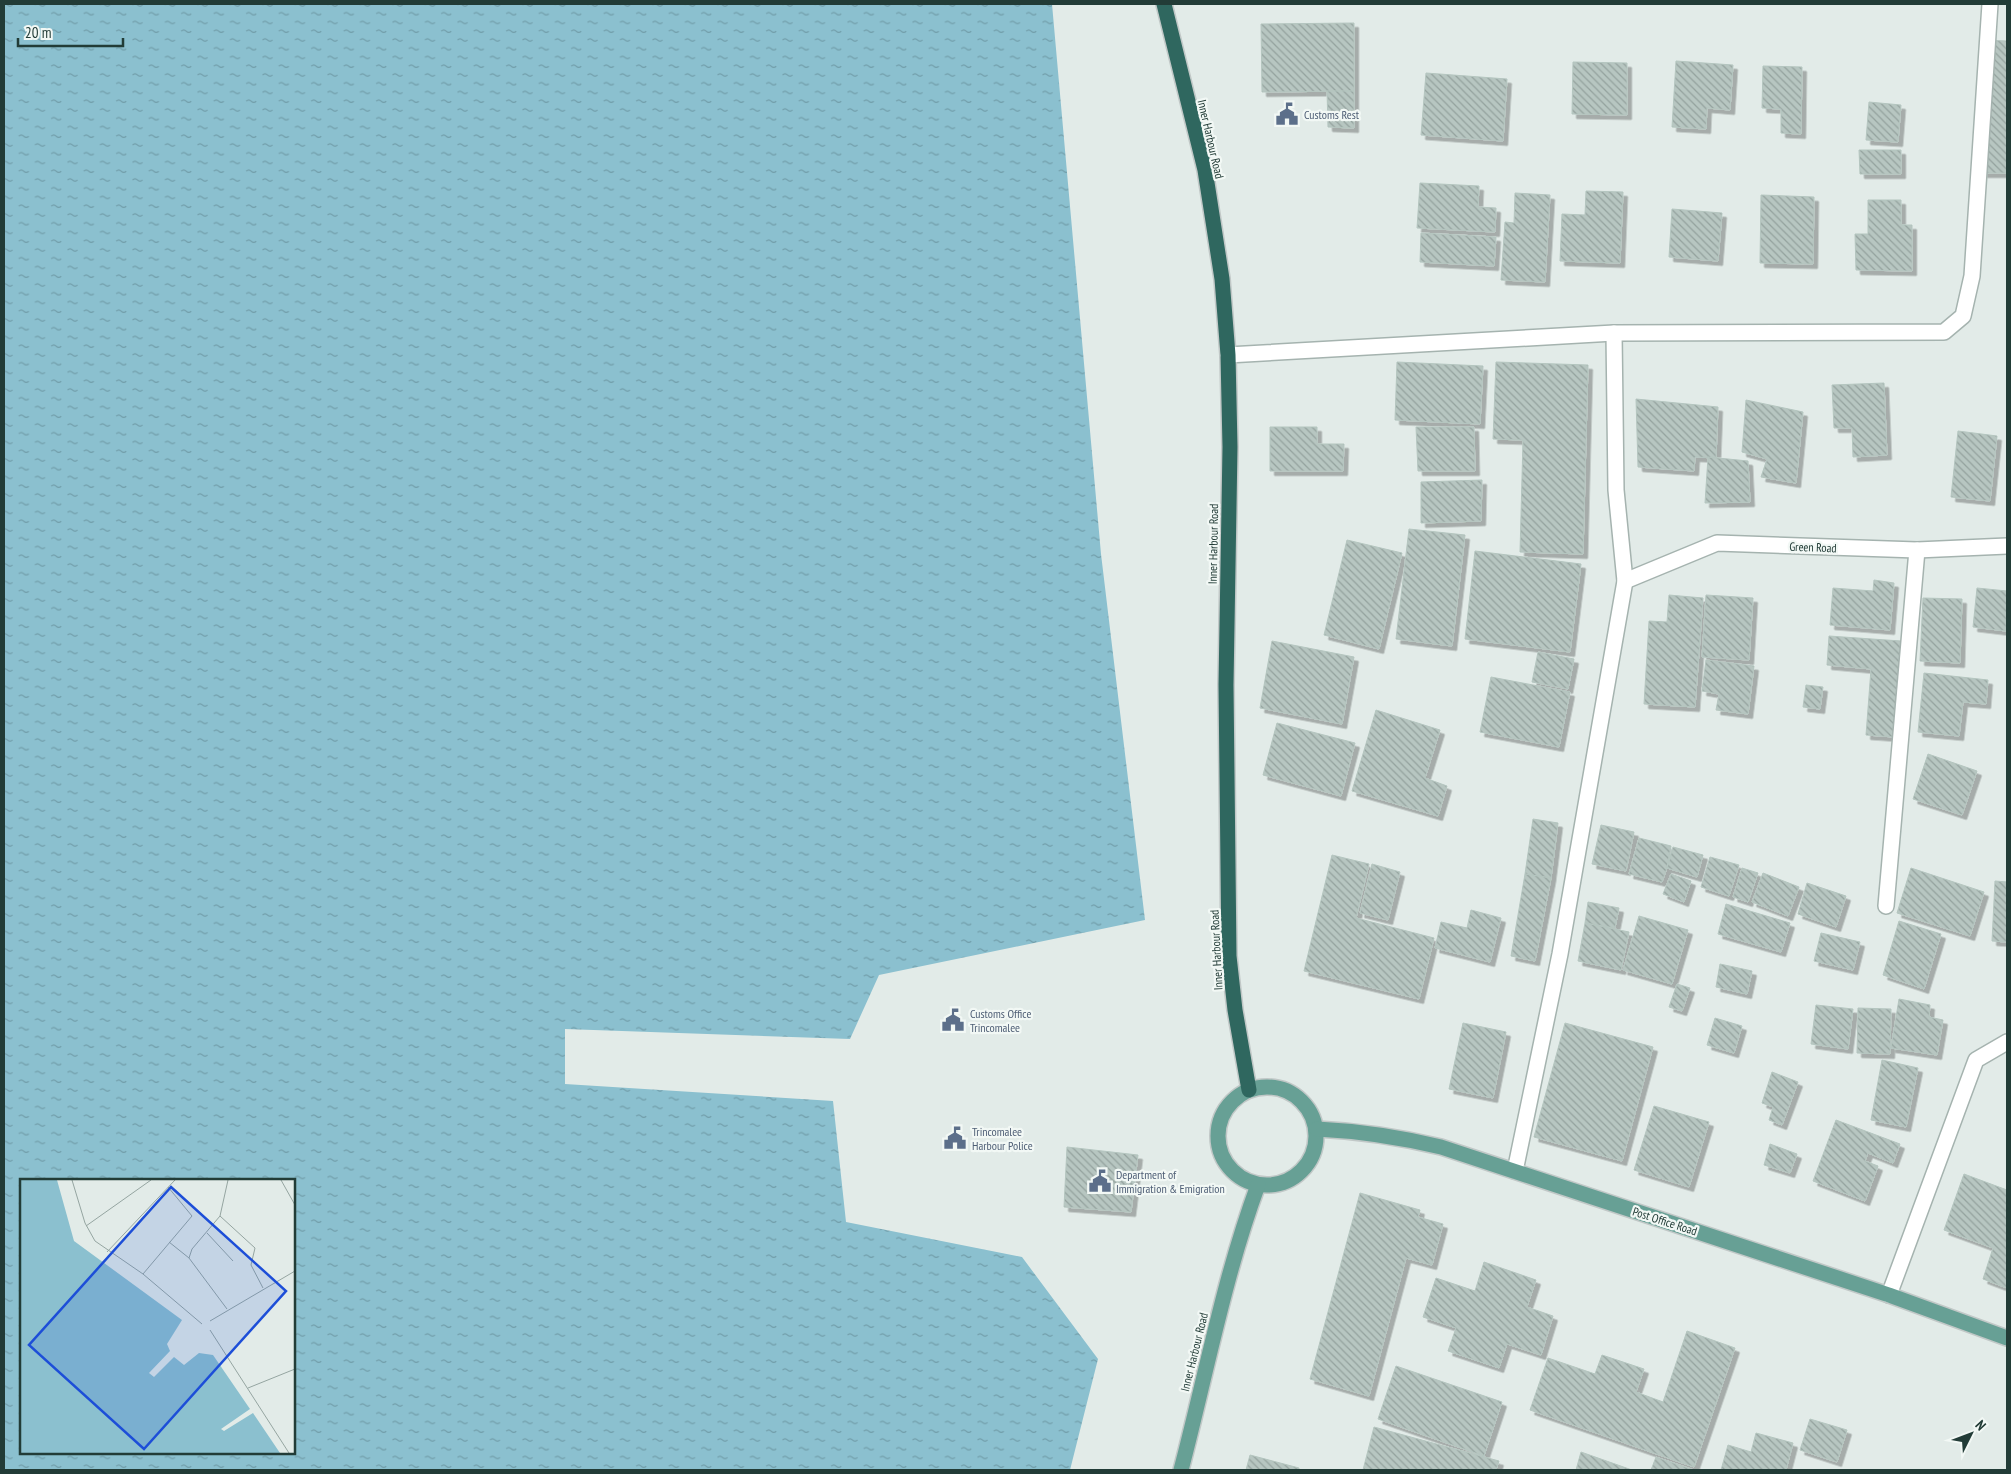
<svg xmlns="http://www.w3.org/2000/svg" width="2011" height="1474" font-family="'PT Sans Narrow',sans-serif">
<style>
.water{fill:url(#water-ripples);fill-rule:evenodd}
.building{fill:url(#building-back-hatch);stroke:#b4c5bf;filter:url(#shadow)}
.lines{fill:none;stroke-linecap:round;stroke-linejoin:round}
.street-casing{stroke:#a5b3af;stroke-width:18}
.primary-casing{stroke:#c1c8c7;stroke-width:18}
.highway-casing{stroke:#c1c8c7;stroke-width:18}
.street{stroke:#fff;stroke-width:15}
.primary{stroke:#67a095;stroke-width:15}
.highway{stroke:#2f675f;stroke-width:15}
.labels{text-anchor:middle;dominant-baseline:central;stroke-width:4.5;stroke-linejoin:round;paint-order:stroke}
.service-label{font-size:12px;fill:#4e5e75;stroke:#f2f8f5;text-anchor:start}
.street-label{font-size:12px;fill:#223c37;stroke:#f2f8f5}
.inset-road{fill:none;stroke:#95a5a1;stroke-width:1}
.view{fill:#1d4ed8;fill-opacity:0.15;stroke:#1d4ed8;stroke-width:2.5}
.inset-edge{fill:none;stroke:#223c37;stroke-width:2.5}
</style>
<defs>
<pattern id="water-ripples" width="26" height="14" patternUnits="userSpaceOnUse" patternTransform="scale(1.25)"><rect width="26" height="14" fill="#8bc0cf"/><path d="M2 4q2-2 4 0t4 0M15 11q2-2 4 0t4 0" fill="none" stroke="#719da9"/></pattern>
<pattern id="building-back-hatch" width="6" height="6" patternUnits="userSpaceOnUse" patternTransform="scale(1.25)"><rect width="6" height="6" fill="#b7c6c1"/><path d="M-1 5l2 2M0 0l6 6M5-1l2 2" fill="none" stroke="#94a29e"/></pattern>
<filter id="shadow"><feDropShadow dx="4.5" dy="4.5" stdDeviation="0" flood-color="#0004"/></filter>
</defs>
<rect width="100%" height="100%" fill="#e2ebe8"/>
<path class="water" d="M 4,4 L 1052,4 L 1101,554 L 1145,920 L 879,975 L 850,1039 L 565,1029 L 565,1084 L 833,1101 L 846,1222 L 1022,1257 L 1098,1359 L 1070,1470 L 4,1470 ZM 21,1180 L 294,1180 L 294,1453 L 21,1453 Z"/>
<g class="building">
<path d="M 1354,23 L 1354,91 L 1262,92 L 1261,24 Z"/>
<path d="M 1984,40 L 2007,41 L 2007,173 L 1983,173 Z"/>
<path d="M 1676,61 L 1733,65 L 1730,110 L 1707,108 L 1706,129 L 1672,127 Z"/>
<path d="M 1573,62 L 1627,63 L 1627,115 L 1572,114 Z"/>
<path d="M 1763,66 L 1802,67 L 1801,134 L 1781,133 L 1781,109 L 1762,108 Z"/>
<path d="M 1426,73 L 1507,79 L 1503,141 L 1421,135 Z"/>
<path d="M 1327,91 L 1354,91 L 1354,128 L 1328,127 Z"/>
<path d="M 1869,102 L 1901,105 L 1898,142 L 1866,140 Z"/>
<path d="M 1859,150 L 1901,150 L 1901,174 L 1860,174 Z"/>
<path d="M 1420,183 L 1479,186 L 1478,207 L 1496,208 L 1495,232 L 1417,228 Z"/>
<path d="M 1586,191 L 1623,192 L 1620,263 L 1560,261 L 1562,214 L 1585,215 Z"/>
<path d="M 1515,193 L 1550,195 L 1545,282 L 1501,280 L 1505,222 L 1514,223 Z"/>
<path d="M 1761,195 L 1814,197 L 1813,264 L 1760,263 Z"/>
<path d="M 1868,200 L 1901,200 L 1901,225 L 1912,225 L 1912,271 L 1856,270 L 1855,234 L 1868,234 Z"/>
<path d="M 1672,209 L 1722,213 L 1718,261 L 1669,257 Z"/>
<path d="M 1421,233 L 1496,237 L 1494,266 L 1420,262 Z"/>
<path d="M 1397,362 L 1483,366 L 1480,424 L 1395,420 Z"/>
<path d="M 1496,362 L 1588,365 L 1583,554 L 1520,552 L 1523,440 L 1493,439 Z"/>
<path d="M 1884,383 L 1887,455 L 1853,457 L 1852,428 L 1834,428 L 1832,385 Z"/>
<path d="M 1636,399 L 1718,407 L 1716,458 L 1695,457 L 1694,471 L 1638,467 Z"/>
<path d="M 1746,400 L 1803,412 L 1796,483 L 1761,477 L 1767,459 L 1742,452 Z"/>
<path d="M 1270,427 L 1317,427 L 1317,444 L 1344,444 L 1343,471 L 1270,471 Z"/>
<path d="M 1416,427 L 1474,427 L 1475,471 L 1418,471 Z"/>
<path d="M 1958,431 L 1997,436 L 1990,501 L 1951,497 Z"/>
<path d="M 1708,457 L 1748,461 L 1750,502 L 1705,503 Z"/>
<path d="M 1482,480 L 1481,521 L 1421,523 L 1421,482 Z"/>
<path d="M 1409,529 L 1465,535 L 1452,646 L 1396,639 Z"/>
<path d="M 1347,540 L 1402,553 L 1379,649 L 1324,635 Z"/>
<path d="M 1475,551 L 1581,564 L 1570,652 L 1465,639 Z"/>
<path d="M 1874,580 L 1894,583 L 1890,630 L 1830,625 L 1833,588 L 1873,591 Z"/>
<path d="M 1977,588 L 2007,591 L 2006,631 L 1973,627 Z"/>
<path d="M 1669,595 L 1703,598 L 1695,707 L 1644,704 L 1649,621 L 1667,622 Z"/>
<path d="M 1706,595 L 1753,598 L 1749,660 L 1702,657 Z"/>
<path d="M 1923,598 L 1962,599 L 1960,663 L 1920,661 Z"/>
<path d="M 1829,636 L 1901,641 L 1894,737 L 1866,735 L 1871,669 L 1827,665 Z"/>
<path d="M 1272,641 L 1354,657 L 1342,724 L 1260,708 Z"/>
<path d="M 1538,652 L 1574,659 L 1568,689 L 1532,682 Z"/>
<path d="M 1706,660 L 1754,666 L 1748,714 L 1716,710 L 1719,694 L 1702,691 Z"/>
<path d="M 1924,673 L 1988,680 L 1986,704 L 1963,702 L 1959,736 L 1918,732 Z"/>
<path d="M 1491,677 L 1570,692 L 1559,747 L 1480,732 Z"/>
<path d="M 1806,685 L 1823,687 L 1820,709 L 1803,707 Z"/>
<path d="M 1376,710 L 1440,730 L 1425,778 L 1447,786 L 1438,816 L 1352,791 Z"/>
<path d="M 1277,723 L 1355,743 L 1341,796 L 1263,775 Z"/>
<path d="M 1928,754 L 1977,771 L 1962,815 L 1913,799 Z"/>
<path d="M 1533,819 L 1558,823 L 1551,878 L 1525,874 Z"/>
<path d="M 1601,825 L 1634,832 L 1626,871 L 1592,864 Z"/>
<path d="M 1639,838 L 1671,846 L 1667,868 L 1662,882 L 1629,874 Z"/>
<path d="M 1673,847 L 1703,855 L 1697,877 L 1667,868 Z"/>
<path d="M 1332,855 L 1369,864 L 1356,918 L 1434,938 L 1419,999 L 1304,971 Z"/>
<path d="M 1710,857 L 1739,865 L 1729,896 L 1701,887 Z"/>
<path d="M 1372,864 L 1400,872 L 1388,920 L 1360,913 Z"/>
<path d="M 1742,868 L 1758,873 L 1748,902 L 1733,897 Z"/>
<path d="M 1911,868 L 1984,892 L 1970,936 L 1897,913 Z"/>
<path d="M 1763,873 L 1799,887 L 1788,916 L 1752,902 Z"/>
<path d="M 1525,874 L 1551,878 L 1535,961 L 1511,956 Z"/>
<path d="M 1671,874 L 1691,881 L 1684,902 L 1663,894 Z"/>
<path d="M 1995,881 L 2007,882 L 2007,942 L 1992,941 Z"/>
<path d="M 1807,883 L 1846,896 L 1836,927 L 1798,914 Z"/>
<path d="M 1588,902 L 1619,908 L 1615,928 L 1585,923 Z"/>
<path d="M 1726,904 L 1790,923 L 1781,952 L 1718,934 Z"/>
<path d="M 1471,910 L 1501,918 L 1490,962 L 1435,948 L 1441,922 L 1467,928 Z"/>
<path d="M 1639,916 L 1688,930 L 1672,984 L 1623,970 Z"/>
<path d="M 1899,921 L 1941,934 L 1924,989 L 1883,975 Z"/>
<path d="M 1585,923 L 1629,932 L 1621,970 L 1578,961 Z"/>
<path d="M 1821,933 L 1860,942 L 1853,970 L 1814,961 Z"/>
<path d="M 1720,964 L 1752,971 L 1747,994 L 1716,987 Z"/>
<path d="M 1677,984 L 1690,988 L 1682,1011 L 1669,1007 Z"/>
<path d="M 1899,999 L 1930,1005 L 1929,1017 L 1943,1020 L 1937,1055 L 1891,1048 Z"/>
<path d="M 1816,1005 L 1853,1009 L 1848,1049 L 1811,1044 Z"/>
<path d="M 1858,1008 L 1891,1009 L 1890,1054 L 1857,1053 Z"/>
<path d="M 1715,1018 L 1742,1026 L 1734,1053 L 1707,1045 Z"/>
<path d="M 1463,1023 L 1506,1032 L 1493,1098 L 1449,1089 Z"/>
<path d="M 1565,1023 L 1653,1047 L 1622,1161 L 1534,1137 Z"/>
<path d="M 1882,1060 L 1918,1068 L 1906,1127 L 1871,1120 Z"/>
<path d="M 1772,1072 L 1798,1082 L 1782,1125 L 1769,1120 L 1773,1107 L 1762,1103 Z"/>
<path d="M 1654,1106 L 1709,1122 L 1689,1187 L 1634,1170 Z"/>
<path d="M 1836,1120 L 1900,1144 L 1893,1163 L 1868,1153 L 1865,1161 L 1878,1166 L 1865,1201 L 1813,1181 Z"/>
<path d="M 1770,1144 L 1797,1154 L 1790,1173 L 1764,1165 Z"/>
<path d="M 1067,1147 L 1138,1155 L 1131,1212 L 1064,1207 Z"/>
<path d="M 1964,1174 L 2007,1190 L 2007,1288 L 1983,1279 L 1993,1248 L 1944,1230 Z"/>
<path d="M 1360,1193 L 1420,1210 L 1418,1217 L 1443,1224 L 1432,1265 L 1406,1258 L 1369,1396 L 1310,1379 Z"/>
<path d="M 1484,1262 L 1536,1280 L 1527,1307 L 1553,1316 L 1541,1355 L 1507,1344 L 1499,1368 L 1448,1351 L 1456,1328 L 1423,1317 L 1436,1278 L 1475,1291 Z"/>
<path d="M 1687,1331 L 1735,1348 L 1694,1467 L 1530,1410 L 1548,1358 L 1595,1374 L 1602,1355 L 1644,1369 L 1636,1392 L 1663,1402 Z"/>
<path d="M 1396,1366 L 1502,1402 L 1484,1456 L 1378,1419 Z"/>
<path d="M 1810,1419 L 1847,1430 L 1837,1462 L 1800,1450 Z"/>
<path d="M 1374,1427 L 1499,1461 L 1496,1470 L 1363,1470 Z"/>
<path d="M 1756,1433 L 1793,1443 L 1786,1470 L 1721,1470 L 1728,1445 L 1751,1452 Z"/>
<path d="M 1581,1452 L 1632,1470 L 1576,1470 Z"/>
<path d="M 1250,1455 L 1299,1468 L 1299,1470 L 1246,1470 Z"/>
<path d="M 1656,1457 L 1694,1470 L 1651,1470 Z"/>
</g>
<g class="lines">
<defs>
<g id="street">
<path d="M 1228,355 L 1614,333 L 1944,332 L 1963,316 L 1972,276 L 1990,4"/>
<path d="M 1625,581 L 1717,543 L 1917,550 L 2007,546"/>
<path d="M 1886,906 L 1917,550"/>
<path d="M 1515,1171 L 1560,954 L 1625,581 L 1616,490 L 1614,333"/>
<path d="M 1889,1295 L 1976,1060 L 2007,1042"/>
</g>
<g id="primary">
<circle cx="1267" cy="1136" r="49"/>
<path d="M 1317,1129 C 1359,1131 1399,1137 1441,1147 L 1889,1295 L 2007,1338"/>
<path d="M 1181,1470 C 1206,1375 1224,1277 1258,1185"/>
</g>
<path id="highway" d="M 1164,4 L 1205,170 L 1222,279 L 1228,355 L 1230,447 L 1226,685 L 1229,956 L 1235,1010 L 1249,1090"/>
</defs>
<use href="#street" class="street-casing"/>
<use href="#primary" class="primary-casing"/>
<use href="#highway" class="highway-casing"/>
<use href="#street" class="street"/>
<use href="#primary" class="primary"/>
<use href="#highway" class="highway"/>
</g>
<defs>
<symbol id="civic-bare" viewBox="-9 -9 18 18"><path d="M-.6-6.5H3V-4.5H.6V-3L4-1V1h2V6H-6V1h2V-1L-.6-3ZM-1.2 2.5V6h2.4V2.5Z" fill="#5c6f8a" stroke="#f2f8f5" stroke-width="2.5" paint-order="stroke"/></symbol>
</defs>
<g fill-rule="evenodd">
<use href="#civic-bare" x="1271" y="98" width="32" height="32"/>
<use href="#civic-bare" x="937" y="1004" width="32" height="32"/>
<use href="#civic-bare" x="939" y="1122" width="32" height="32"/>
<use href="#civic-bare" x="1084" y="1165" width="32" height="32"/>
</g>
<g class="labels">
<g class="service-label">
<text x="1304" y="114">Customs Rest</text>
<text x="970" y="1013">Customs Office<tspan x="970" dy="14">Trincomalee</tspan></text>
<text x="972" y="1131">Trincomalee<tspan x="972" dy="14">Harbour Police</tspan></text>
<text x="1116" y="1174">Department of<tspan x="1116" dy="14">Immigration &amp; Emigration</tspan></text>
</g>
<g class="street-label">
<text transform="translate(1211 139) rotate(77)">Inner Harbour Road</text>
<text transform="translate(1213 544) rotate(-89)">Inner Harbour Road</text>
<text transform="translate(1813 547) rotate(2)">Green Road</text>
<text transform="translate(1216 950) rotate(-93)">Inner Harbour Road</text>
<text transform="translate(1665 1221) rotate(18)">Post Office Road</text>
<text transform="translate(1194 1352) rotate(-76)">Inner Harbour Road</text>
</g>
</g>
<g transform="translate(20 1179)">
<rect width="275" height="275" fill="#e2ebe8"/>
<path d="M 0,1 L 37,1 L 54,62 L 162,141 L 147,165 L 150,172 L 129,194 L 134,198 L 154,178 L 164,186 L 179,174 L 193,176 L 230,230 L 201,250 L 204,252 L 233,234 L 260,274 L 0,274 Z" fill="#8bc0cf"/>
<path class="inset-road" d="M 52,1 L 65,44 L 75,62 L 123,95 L 182,145M 261,1 L 275,26M 200,37 L 235,69 L 231,86 L 243,109M 66,47 L 131,1M 187,54 L 213,82M 149,63 L 169,79 L 207,130M 87,73 L 155,1M 169,79 L 172,70 L 200,37 L 208,1M 123,95 L 172,37 L 148,8M 190,142 L 275,92M 190,151 L 269,274M 228,209 L 275,190"/>
<path class="view" d="M 151,8 L 266,112 L 124,270 L 9,166 Z"/>
<rect width="275" height="275" class="inset-edge"/>
</g>
<rect width="2011" height="1474" fill="none" stroke="#223c37" stroke-width="10"/>
<g transform="translate(1971 1434) rotate(48)" stroke="#f2f8f5" stroke-width="4" paint-order="stroke">
<path d="M0-4L9 19L0 12L-9 19Z" fill="#223c37"/>
<text y="-8" font-size="14" font-weight="bold" text-anchor="middle" fill="#223c37">N</text>
</g>
<path d="M18 38v8h105v-8" fill="none" stroke="#223c37" stroke-width="2.5"/>
<text x="25" y="38" font-size="15" fill="#223c37" stroke="#f2f8f5" stroke-width="4" paint-order="stroke">20 m</text>
</svg>
